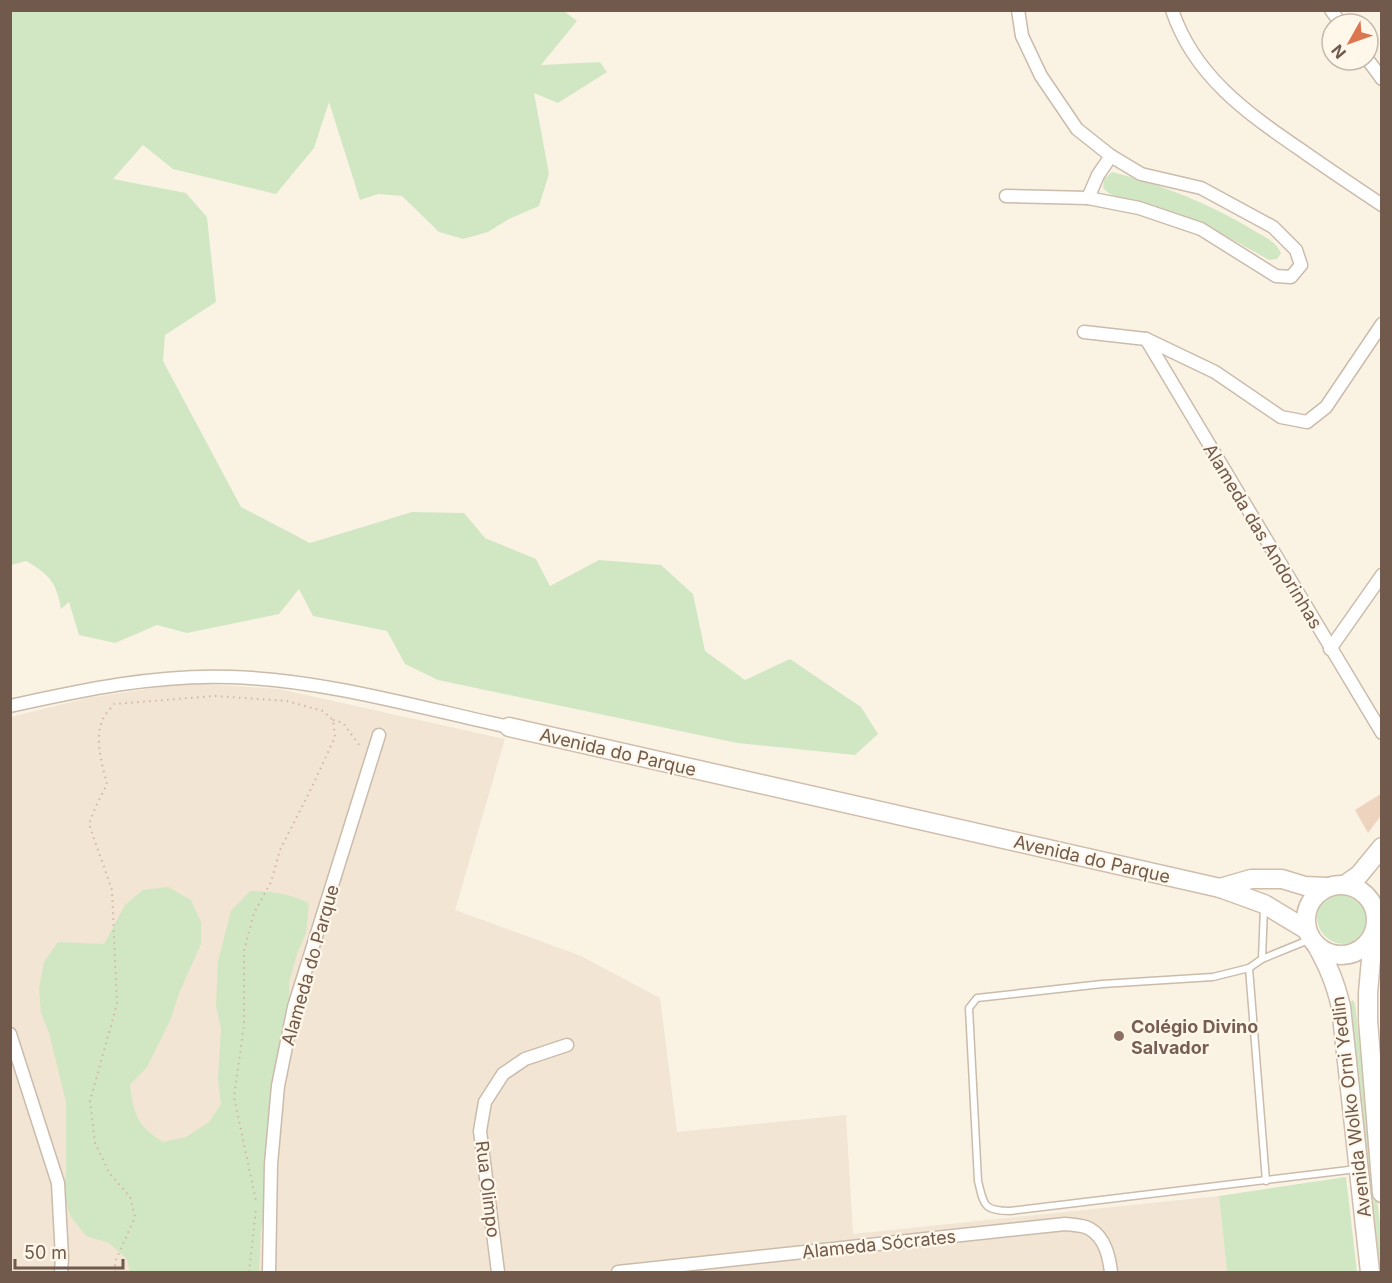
<svg xmlns="http://www.w3.org/2000/svg" width="1392" height="1283" font-family="Inter,sans-serif">
<style>
.residential{fill:#f2e5d3}
.green{fill:#d1e7c4}
.building{fill:#eed3be}
.lines{fill:none;stroke-linecap:round;stroke-linejoin:round}
.lane-casing{stroke:#cbbbab;stroke-width:9}
.street-casing{stroke:#cbbbab;stroke-width:15}
.secondary-casing{stroke:#d0bdac;stroke-width:21}
.path{stroke:#d2b6a1;stroke-width:2;stroke-dasharray:1.5 4.5;stroke-linecap:butt}
.lane{stroke:#fff;stroke-width:6}
.street{stroke:#fff;stroke-width:12}
.secondary{stroke:#fff;stroke-width:18}
.education-dot{fill:#8d6e63;stroke:#fef7ea;stroke-width:2}
.labels{text-anchor:middle;dominant-baseline:central;stroke-width:4.5;stroke-linejoin:round;paint-order:stroke}
.street-label{font-size:18px;fill:#715a4c;stroke:#fef7ea}
.education-label{font-size:18px;font-weight:bold;fill:#785e54;stroke:#fef7ea;text-anchor:start}
</style>
<rect width="100%" height="100%" fill="#faf3e4"/>
<path class="residential" d="M 187,683 L 279,689 L 505,739 L 455,910 L 581,956 L 660,998 L 677,1132 L 846,1115 L 853,1234 L 1219,1196 L 1227,1272 L 11,1272 L 11,717 L 87,698 Z"/>
<g class="green">
<path d="M 11,10 L 564,11 L 577,21 L 541,65 L 600,62 L 607,72 L 558,103 L 534,93 L 549,174 L 539,206 L 509,219 L 488,232 L 463,239 L 439,232 L 402,196 L 378,194 L 360,200 L 329,102 L 314,148 L 276,194 L 173,169 L 143,145 L 113,179 L 186,193 L 207,217 L 216,302 L 165,335 L 163,361 L 241,507 L 310,543 L 412,512 L 464,513 L 485,538 L 536,559 L 550,586 L 599,560 L 661,565 L 693,594 L 705,651 L 745,680 L 790,659 L 861,707 L 878,734 L 855,755 L 737,743 L 438,680 L 405,664 L 387,631 L 313,616 L 299,589 L 279,614 L 187,633 L 157,625 L 115,643 L 79,635 L 69,602 L 61,609 C 57,583 48,573 26,561 L 11,565 Z"/>
<path d="M 1112,172 C 1162,185 1209,203 1253,230 C 1264,237 1276,241 1281,253 L 1277,259 L 1269,260 C 1230,238 1190,214 1145,204 C 1130,200 1114,200 1103,188 L 1104,179 Z"/>
<path d="M 168,887 L 191,900 L 201,922 L 201,944 L 179,993 L 172,1016 L 162,1037 L 147,1067 L 130,1085 C 134,1116 137,1125 163,1142 L 186,1137 L 209,1122 L 221,1104 L 218,1079 L 221,1029 L 216,1006 L 218,961 L 231,911 L 250,891 C 272,891 289,894 309,903 L 306,933 L 297,954 L 289,982 L 289,1004 L 271,1182 L 261,1229 L 259,1272 L 130,1272 L 127,1259 L 109,1243 L 86,1236 L 71,1217 L 63,1197 L 66,1173 L 66,1102 L 49,1033 L 41,1013 L 39,988 L 44,962 L 58,942 L 104,944 L 125,905 L 143,890 Z"/>
<circle cx="1344" cy="917" r="27"/>
<path d="M 1353,1000 L 1355,1004 L 1381,1233 L 1381,1272 L 1376,1272 L 1347,1004 Z"/>
<path d="M 1346,1177 L 1357,1272 L 1227,1272 L 1219,1196 Z"/>
</g>
<path class="building" d="M 1382,793 L 1382,814 L 1368,833 L 1355,810 Z"/>
<g class="lines">
<defs>
<g id="lane">
<path d="M 1311,939 L 1262,959 L 1249,968 L 1213,977 L 1102,984 L 977,998 L 969,1008 L 978,1181 C 984,1205 983,1211 1010,1211 L 1357,1169"/>
<path d="M 1262,959 L 1264,907"/>
<path d="M 1249,968 L 1266,1181"/>
</g>
<g id="street">
<path d="M 1172,10 C 1194,76 1247,113 1301,150 C 1328,169 1355,187 1382,205"/>
<path d="M 1331,10 L 1341,24"/>
<path d="M 1368,60 L 1382,79"/>
<path d="M 1006,196 L 1088,198 L 1139,208 L 1201,229 L 1276,276 L 1291,277 L 1301,265 L 1296,250 L 1273,227 L 1201,188 L 1141,174 L 1111,156 L 1077,129 L 1041,76 L 1022,36 L 1018,10"/>
<path d="M 1088,198 L 1098,175 L 1111,156"/>
<path d="M 1084,332 L 1146,339 L 1215,372 L 1281,417 L 1307,422 L 1326,407 L 1382,324"/>
<path d="M 1146,339 L 1382,733"/>
<path d="M 1330,649 L 1382,575"/>
<path d="M 10,706 C 82,690 157,674 231,677 C 325,680 417,707 509,727"/>
<path d="M 10,1034 L 58,1183 L 62,1258 L 61,1272"/>
<path d="M 269,1272 L 271,1164 L 278,1086 L 294,1007 L 379,735"/>
<path d="M 498,1272 L 480,1131 L 485,1102 L 503,1074 L 525,1059 L 567,1045"/>
<path d="M 618,1272 L 1065,1224 C 1073,1225 1084,1225 1090,1229 C 1105,1238 1109,1256 1111,1272"/>
</g>
<g id="secondary">
<path d="M 509,727 L 1220,888 L 1264,904 L 1307,930"/>
<path d="M 1346,884 L 1359,875 L 1382,847"/>
<circle cx="1341" cy="920" r="35"/>
<path d="M 1220,888 L 1251,879 L 1282,879 L 1305,886 L 1326,887"/>
<path d="M 1373,937 L 1368,993 L 1368,1020 L 1382,1193"/>
<path d="M 1317,946 C 1329,968 1335,982 1341,1007 L 1370,1272"/>
</g>
</defs>
<use href="#lane" class="lane-casing"/>
<use href="#street" class="street-casing"/>
<use href="#secondary" class="secondary-casing"/>
<g class="path">
<path d="M 333,720 L 343,723 L 360,746"/>
<path d="M 115,1272 L 115,1262 L 135,1217 L 130,1197 L 110,1174 L 95,1143 L 90,1101 L 117,1004 L 112,890 L 89,824 L 96,806 L 107,784 C 102,765 94,738 103,719 C 105,714 111,708 114,704 L 215,696 L 287,701 L 323,711 L 333,720 L 335,737 L 311,789 L 280,850 L 271,882 L 254,913 L 244,951 L 244,1025 L 234,1097 L 256,1201"/>
<path d="M 249,1272 L 256,1209"/>
</g>
<use href="#lane" class="lane"/>
<use href="#street" class="street"/>
<use href="#secondary" class="secondary"/>
</g>
<circle class="education-dot" cx="1119" cy="1036" r="6"/>
<g class="labels">
<g class="street-label">
<text transform="translate(1263 536) rotate(59)">Alameda das Andorinhas</text>
<text transform="translate(618 752) rotate(13)">Avenida do Parque</text>
<text transform="translate(1092 859) rotate(13)">Avenida do Parque</text>
<text transform="translate(310 965) rotate(-74)">Alameda do Parque</text>
<text transform="translate(1351 1107) rotate(-97)">Avenida Wolko Orni Yedlin</text>
<text transform="translate(488 1189) rotate(83)">Rua Olimpo</text>
<text transform="translate(879 1244) rotate(-6)">Alameda Sócrates</text>
</g>
<g class="education-label">
<text x="1131" y="1026">Colégio Divino<tspan x="1131" dy="21">Salvador</tspan></text>
</g>
</g>
<rect width="1392" height="1283" fill="none" stroke="#715a4c" stroke-width="24"/>
<g transform="translate(1350 42) rotate(230)"><circle r="28" fill="#fef7ea" stroke="#c6b8ab" stroke-width="1.5"/>
<path d="M0-4.5L10 22L0 15L-10 22Z" fill="#dc7651"/>
<text y="-9" font-size="16" font-weight="bold" text-anchor="middle" fill="#715a4c">N</text>
</g>
<path d="M15 1259v9h108v-9" fill="none" stroke="#715a4c" stroke-width="3"/>
<text x="24" y="1259" font-size="18" fill="#715a4c" stroke="#fef7ea" stroke-width="4.5" paint-order="stroke">50 m</text>
</svg>
